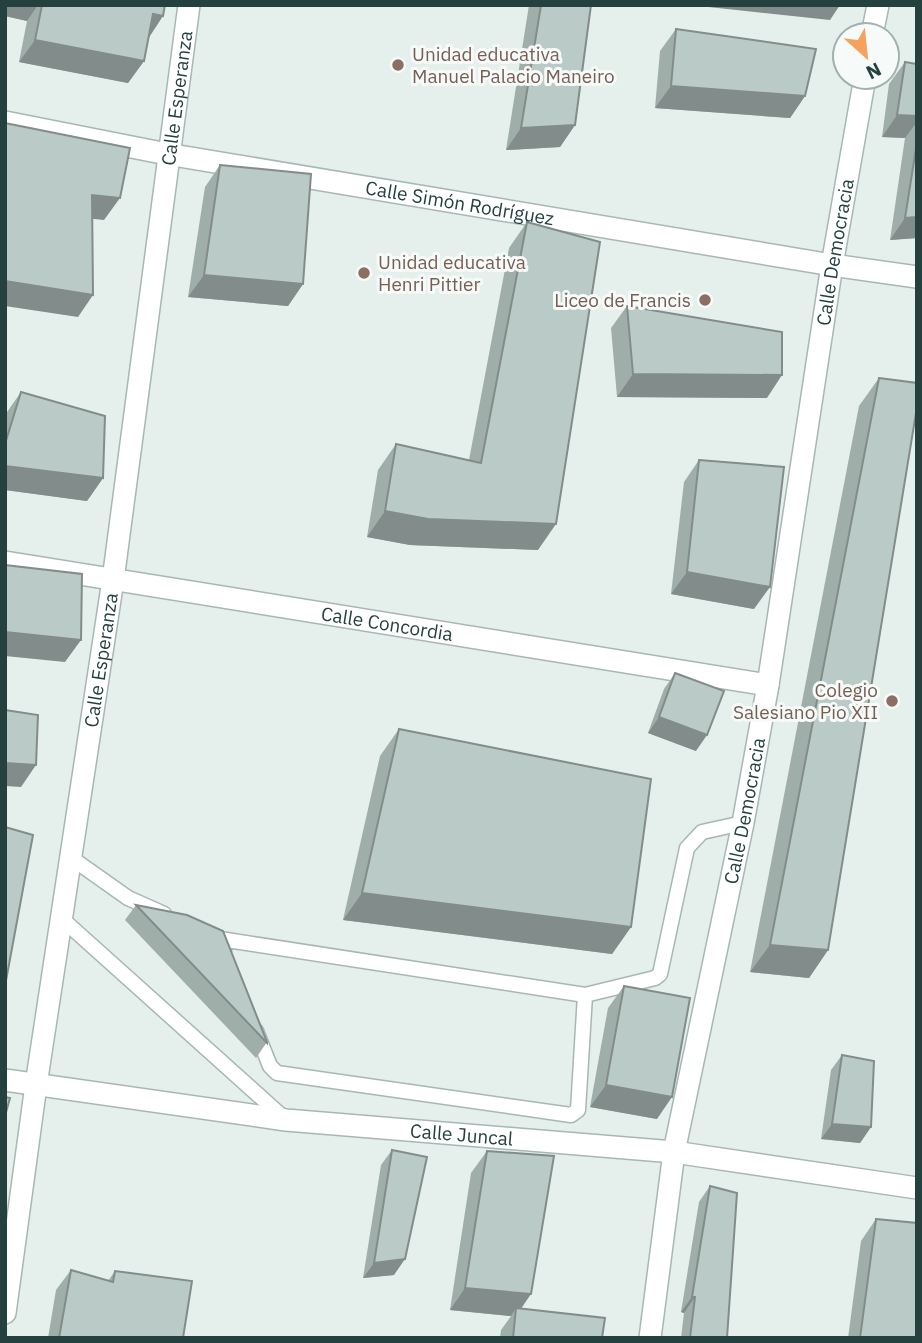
<svg xmlns="http://www.w3.org/2000/svg" width="922" height="1343" font-family="'IBM Plex Sans',sans-serif">
<style>
.lines{fill:none;stroke-linecap:round;stroke-linejoin:round}
.service-casing{stroke:#a7b7b5;stroke-width:17}
.minor-casing{stroke:#a7b7b5;stroke-width:24}
.service{stroke:#fff;stroke-width:14}
.minor{stroke:#fff;stroke-width:21}
.wall{fill:#a0aeaa}
.shaded-wall{fill:#828d8b}
.building{fill:#bacac6;stroke:#828d8b;stroke-width:2}
.education-dot{fill:#8d6e63;stroke:#f6fbf9;stroke-width:2.5}
.labels{text-anchor:middle;dominant-baseline:central;stroke-width:6;stroke-linejoin:round;paint-order:stroke}
.education-label{font-size:19px;fill:#785e54;stroke:#f6fbf9;text-anchor:start}
.street-label{font-size:19px;fill:#24413f;stroke:#f6fbf9}
</style>
<rect width="100%" height="100%" fill="#e5efec"/>
<g class="lines">
<defs>
<g id="service">
<path d="M 70,857 L 128,898 L 164,914"/>
<path d="M 61,918 L 285,1119"/>
<path d="M 224,950 L 220,939 L 585,995 L 655,978 L 660,974 L 687,848 L 702,832 L 743,823"/>
<path d="M 256,1031 L 270,1066 L 277,1073 L 571,1115 L 578,1110 L 585,995"/>
</g>
<g id="minor">
<path d="M 872,35 L 878,5"/>
<path id="s1" d="M 5,122 L 167,154 L 832,265 L 917,277"/>
<path id="s2" d="M 5,562 L 768,685"/>
<path id="s3" d="M 5,1080 L 286,1120 L 674,1152 L 917,1188"/>
<path id="s4" d="M 5,1313 L 36,1085 L 113,580 L 189,5"/>
<path id="s5" d="M 650,1338 L 674,1152 L 743,823 L 768,685 L 832,265 L 865,77"/>
</g>
</defs>
<use href="#service" class="service-casing"/>
<use href="#minor" class="minor-casing"/>
<use href="#service" class="service"/>
<use href="#minor" class="minor"/>
</g>
<g class="wall">
<path d="M 5,5 L 165,5 L 148,38 L 144,61 L 128,83 L 19,62 L 27,21 L 5,16 Z"/>
<path d="M 529,5 L 591,5 L 575,125 L 560,147 L 506,150 Z"/>
<path d="M 676,29 L 805,96 L 790,118 L 655,108 L 660,51 Z"/>
<path d="M 905,62 L 917,64 L 917,238 L 890,240 L 905,138 L 882,137 L 889,84 Z"/>
<path d="M 220,165 L 303,284 L 288,306 L 188,297 L 205,187 Z"/>
<path d="M 527,222 L 538,550 L 410,545 L 367,537 L 378,470 L 396,444 L 469,460 L 509,248 Z"/>
<path d="M 627,306 L 767,398 L 617,397 L 611,328 Z"/>
<path d="M 879,378 L 828,950 L 809,978 L 750,972 L 859,406 Z"/>
<path d="M 21,392 L 103,478 L 87,501 L 5,490 L 5,415 Z"/>
<path d="M 699,460 L 754,609 L 671,594 L 684,482 Z"/>
<path d="M 675,673 L 696,751 L 648,733 L 664,689 Z"/>
<path d="M 399,729 L 631,927 L 612,954 L 343,920 L 380,756 Z"/>
<path d="M 136,905 L 267,1042 L 256,1058 L 125,920 Z"/>
<path d="M 624,986 L 657,1119 L 590,1107 L 608,1008 Z"/>
<path d="M 842,1055 L 871,1127 L 860,1143 L 821,1139 L 831,1070 Z"/>
<path d="M 392,1150 L 394,1275 L 363,1278 L 381,1165 Z"/>
<path d="M 487,1151 L 521,1308 L 602,1338 L 500,1338 L 501,1330 L 511,1316 L 450,1310 L 471,1173 Z"/>
<path d="M 710,1186 L 727,1338 L 681,1338 L 684,1313 L 681,1312 L 699,1202 Z"/>
<path d="M 876,1219 L 917,1338 L 848,1338 L 861,1241 Z"/>
<path d="M 71,1270 L 108,1281 L 115,1271 L 183,1338 L 48,1338 L 56,1290 Z"/>
</g>
<g class="shaded-wall">
<path d="M 5,5 L 38,5 L 27,21 L 5,16 Z"/>
<path d="M 690,5 L 840,5 L 830,20 Z"/>
<path d="M 153,14 L 163,16 L 148,39 Z"/>
<path d="M 35,40 L 144,61 L 128,83 L 19,62 Z"/>
<path d="M 671,86 L 805,96 L 790,118 L 655,108 Z"/>
<path d="M 897,115 L 917,116 L 917,122 L 905,138 L 882,137 Z"/>
<path d="M 575,125 L 560,147 L 506,150 L 521,128 Z"/>
<path d="M 92,195 L 120,198 L 104,220 L 76,217 Z"/>
<path d="M 917,217 L 917,238 L 890,240 L 905,218 Z"/>
<path d="M 204,275 L 303,284 L 288,306 L 188,297 Z"/>
<path d="M 5,281 L 93,295 L 78,317 L 5,306 Z"/>
<path d="M 633,374 L 782,375 L 767,398 L 617,397 Z"/>
<path d="M 5,466 L 103,478 L 87,501 L 5,490 Z"/>
<path d="M 385,511 L 556,524 L 538,550 L 410,545 L 367,537 Z"/>
<path d="M 687,572 L 770,587 L 754,609 L 671,594 Z"/>
<path d="M 5,632 L 81,640 L 65,662 L 5,656 Z"/>
<path d="M 659,717 L 707,735 L 696,751 L 648,733 Z"/>
<path d="M 5,763 L 36,765 L 21,787 L 5,786 Z"/>
<path d="M 362,893 L 631,927 L 612,954 L 343,920 Z"/>
<path d="M 770,945 L 828,950 L 809,978 L 750,972 Z"/>
<path d="M 606,1085 L 672,1097 L 657,1119 L 590,1107 Z"/>
<path d="M 832,1124 L 871,1127 L 860,1143 L 821,1139 Z"/>
<path d="M 405,1259 L 394,1275 L 363,1278 L 374,1263 Z"/>
<path d="M 465,1288 L 531,1294 L 516,1316 L 516,1308 L 511,1316 L 450,1310 Z"/>
<path d="M 692,1297 L 695,1297 L 684,1313 L 681,1312 Z"/>
</g>
<g class="building">
<path d="M 42,5 L 165,5 L 163,16 L 153,14 L 144,61 L 35,40 Z"/>
<path d="M 541,5 L 591,5 L 575,125 L 521,128 Z"/>
<path d="M 676,29 L 816,49 L 805,96 L 671,86 Z"/>
<path d="M 905,62 L 917,64 L 917,116 L 897,115 Z"/>
<path d="M 5,123 L 130,148 L 120,198 L 92,195 L 93,295 L 5,281 Z"/>
<path d="M 917,142 L 917,217 L 905,218 Z"/>
<path d="M 220,165 L 311,174 L 303,284 L 204,275 Z"/>
<path d="M 527,222 L 600,242 L 556,524 L 428,519 L 385,511 L 396,444 L 481,463 Z"/>
<path d="M 627,306 L 782,332 L 782,375 L 633,374 Z"/>
<path d="M 879,378 L 917,383 L 917,407 L 828,950 L 770,945 Z"/>
<path d="M 21,392 L 105,416 L 103,478 L 5,466 L 5,444 Z"/>
<path d="M 699,460 L 784,467 L 770,587 L 687,572 Z"/>
<path d="M 5,565 L 82,574 L 81,640 L 5,632 Z"/>
<path d="M 675,673 L 724,691 L 707,735 L 659,717 Z"/>
<path d="M 5,710 L 38,715 L 36,765 L 5,763 Z"/>
<path d="M 399,729 L 651,779 L 631,927 L 362,893 Z"/>
<path d="M 5,827 L 33,835 L 5,986 Z"/>
<path d="M 136,905 L 187,915 L 223,931 L 267,1042 L 267,1043 Z"/>
<path d="M 624,986 L 690,998 L 672,1097 L 606,1085 Z"/>
<path d="M 842,1055 L 874,1061 L 871,1127 L 832,1124 Z"/>
<path d="M 5,1097 L 10,1098 L 5,1116 Z"/>
<path d="M 392,1150 L 427,1157 L 405,1259 L 374,1263 Z"/>
<path d="M 487,1151 L 554,1156 L 531,1294 L 465,1288 Z"/>
<path d="M 710,1186 L 737,1193 L 727,1338 L 690,1338 L 695,1297 L 692,1297 Z"/>
<path d="M 876,1219 L 917,1223 L 917,1338 L 860,1338 Z"/>
<path d="M 71,1270 L 113,1282 L 115,1271 L 192,1281 L 183,1338 L 59,1338 Z"/>
<path d="M 516,1308 L 605,1318 L 602,1338 L 513,1338 Z"/>
</g>
<g class="education-dot">
<circle cx="398" cy="65" r="7"/>
<circle cx="364" cy="273" r="7"/>
<circle cx="705" cy="300" r="7"/>
<circle cx="892" cy="701" r="7"/>
</g>
<g class="labels">
<g class="education-label">
<text x="412" y="54">Unidad educativa<tspan x="412" dy="22">Manuel Palacio Maneiro</tspan></text>
<text x="378" y="262">Unidad educativa<tspan x="378" dy="22">Henri Pittier</tspan></text>
<text x="691" y="300" text-anchor="end">Liceo de Francis</text>
<text x="878" y="690" text-anchor="end">Colegio<tspan x="878" dy="22">Salesiano Pio XII</tspan></text>
</g>
<g class="street-label">
<text stroke="none"><textPath href="#s4" startOffset="1227">Calle Esperanza</textPath></text>
<text stroke="none"><textPath href="#s1" startOffset="462">Calle Simón Rodríguez</textPath></text>
<text stroke="none"><textPath href="#s5" startOffset="1102">Calle Democracia</textPath></text>
<text stroke="none"><textPath href="#s2" startOffset="387">Calle Concordia</textPath></text>
<text stroke="none"><textPath href="#s4" startOffset="660">Calle Esperanza</textPath></text>
<text stroke="none"><textPath href="#s5" startOffset="536">Calle Democracia</textPath></text>
<text stroke="none"><textPath href="#s3" startOffset="460">Calle Juncal</textPath></text>
</g>
</g>
<rect width="922" height="1343" fill="none" stroke="#24413f" stroke-width="14"/>
<g transform="translate(866 56) rotate(153)"><circle r="33" fill="#f6fbf9" stroke="#a2b1af" stroke-width="2"/>
<path d="M0-5L12 26L0 18L-12 26Z" fill="#f4a25e"/>
<text y="-10" font-size="19" font-weight="bold" text-anchor="middle" fill="#24413f">N</text>
</g>
</svg>
